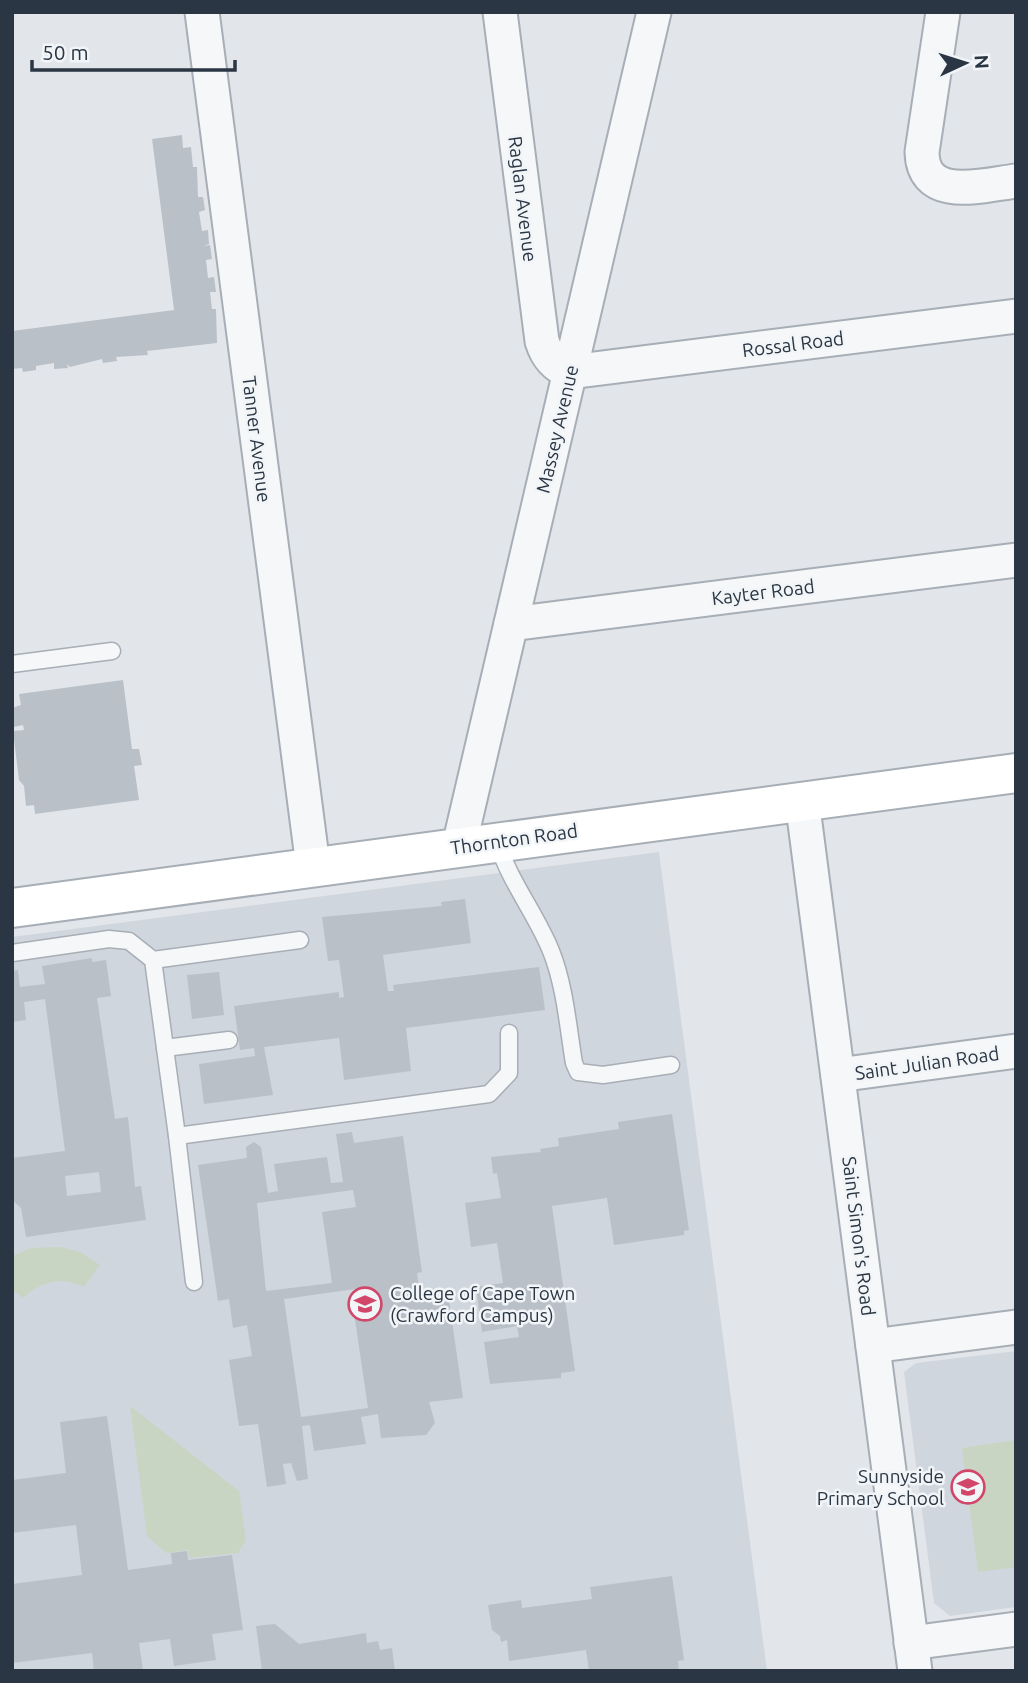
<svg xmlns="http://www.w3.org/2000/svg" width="1028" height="1683" font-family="Ubuntu,sans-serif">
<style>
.built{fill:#d0d6dd}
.green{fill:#c9d5c3}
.building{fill:#b9c0c8;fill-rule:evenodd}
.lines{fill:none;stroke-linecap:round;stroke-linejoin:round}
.lane-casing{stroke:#a7aeb5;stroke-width:19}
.street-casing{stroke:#a7aeb5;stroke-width:37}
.secondary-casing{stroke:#a7aeb5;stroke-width:42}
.lane{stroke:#f5f7f9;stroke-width:16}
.street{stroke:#f5f7f9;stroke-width:33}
.secondary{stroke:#fff;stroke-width:38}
.labels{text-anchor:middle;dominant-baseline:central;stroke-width:5;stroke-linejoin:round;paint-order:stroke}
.street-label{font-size:19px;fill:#2a3643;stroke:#f2f5f8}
.poi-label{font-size:19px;fill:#2a3643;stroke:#f2f5f8;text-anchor:start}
</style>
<rect width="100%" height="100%" fill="#e2e6eb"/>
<g class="built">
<path d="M 659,852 L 767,1671 L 12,1671 L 12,937 Z"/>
<path d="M 1016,1351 L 1016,1607 L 950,1616 L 934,1603 L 904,1372 L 916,1363 Z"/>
</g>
<g class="green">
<path d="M 60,1247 L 80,1252 L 100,1265 L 84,1287 C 62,1276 41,1281 23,1298 L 12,1289 L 12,1256 L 31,1248 Z"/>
<path d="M 130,1406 L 239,1491 L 246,1540 L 238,1553 L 189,1558 L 188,1550 L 166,1553 L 147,1536 Z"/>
<path d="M 1016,1440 L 1016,1567 L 978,1572 L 962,1448 Z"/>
</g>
<g class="building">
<path d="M 182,135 L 183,148 L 191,147 L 193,167 L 197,167 L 198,197 L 203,197 L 205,210 L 199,212 L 202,231 L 208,230 L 209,244 L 204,246 L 210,245 L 212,259 L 206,260 L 208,278 L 214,277 L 216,292 L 210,292 L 212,309 L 216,309 L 217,343 L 147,351 L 148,355 L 116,357 L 117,361 L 103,363 L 102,359 L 70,367 L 67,364 L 68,368 L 54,369 L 54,363 L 36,366 L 36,370 L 23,372 L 22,368 L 12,369 L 12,331 L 174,310 L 152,139 Z"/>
<path d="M 123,680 L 132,749 L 139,749 L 142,765 L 134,766 L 139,800 L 35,814 L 34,805 L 26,806 L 24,786 L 19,780 L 13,731 L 24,730 L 23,725 L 14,727 L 12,708 L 21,705 L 19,694 Z"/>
<path d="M 465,899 L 471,943 L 383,955 L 388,991 L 394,991 L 393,985 L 539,967 L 545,1010 L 406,1028 L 411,1071 L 344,1080 L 339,1038 L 264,1047 L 273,1095 L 204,1104 L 199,1064 L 255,1056 L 254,1048 L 240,1050 L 234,1006 L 339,992 L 339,998 L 344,997 L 339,960 L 328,961 L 322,917 L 442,906 L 441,902 Z"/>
<path d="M 92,958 L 92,962 L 106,960 L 111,996 L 97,998 L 115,1119 L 128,1117 L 135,1187 L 141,1186 L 146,1220 L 26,1237 L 21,1208 L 12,1200 L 12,1158 L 65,1151 L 45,999 L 24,1002 L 26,1020 L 12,1022 L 12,971 L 18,970 L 20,987 L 45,984 L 42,966 ZM 99,1172 L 101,1192 L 67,1196 L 65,1176 Z"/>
<path d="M 219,972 L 224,1015 L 192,1019 L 187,975 Z"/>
<path d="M 672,1114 L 689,1230 L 684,1231 L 684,1235 L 614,1245 L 607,1198 L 552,1206 L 575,1371 L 561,1373 L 561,1378 L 490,1384 L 484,1342 L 519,1337 L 517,1326 L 482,1332 L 476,1287 L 503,1283 L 497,1243 L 471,1247 L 465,1203 L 501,1198 L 497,1173 L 493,1174 L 491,1157 L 541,1152 L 540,1149 L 559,1146 L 558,1138 L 619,1129 L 618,1122 Z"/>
<path d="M 352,1132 L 354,1143 L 403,1136 L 422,1272 L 417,1273 L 420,1297 L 448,1293 L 463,1398 L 429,1402 L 435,1423 L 426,1435 L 381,1438 L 378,1414 L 361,1417 L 366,1444 L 314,1451 L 310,1425 L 302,1426 L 308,1479 L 297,1481 L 291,1463 L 283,1464 L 286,1484 L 267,1487 L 258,1424 L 239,1426 L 229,1360 L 252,1356 L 247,1325 L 233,1328 L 229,1299 L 218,1301 L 198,1165 L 247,1158 L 246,1147 L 254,1142 L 261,1147 L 268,1193 L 278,1191 L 274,1164 L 327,1157 L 331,1183 L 343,1182 L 336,1134 ZM 353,1190 L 356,1207 L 322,1212 L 332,1283 L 266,1291 L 257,1203 ZM 362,1288 L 365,1305 L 353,1306 L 368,1408 L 301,1417 L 284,1299 Z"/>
<path d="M 107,1416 L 128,1570 L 172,1564 L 171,1553 L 187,1551 L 188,1560 L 232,1555 L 243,1630 L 212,1634 L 216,1660 L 174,1666 L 170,1639 L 139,1643 L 143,1671 L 94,1671 L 92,1653 L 12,1663 L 12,1584 L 82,1575 L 76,1525 L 12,1533 L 12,1480 L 66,1473 L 60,1422 Z"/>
<path d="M 672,1576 L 684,1660 L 678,1661 L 679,1671 L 589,1671 L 586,1650 L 509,1661 L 507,1640 L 501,1642 L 500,1636 L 492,1630 L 488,1605 L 521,1600 L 522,1608 L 592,1599 L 590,1587 Z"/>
<path d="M 275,1624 L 299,1644 L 366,1633 L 367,1643 L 378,1641 L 380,1650 L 392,1648 L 395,1671 L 262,1671 L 256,1626 Z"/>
</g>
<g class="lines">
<defs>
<g id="lane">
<path d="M 12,664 L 112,651"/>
<path d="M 498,844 C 510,882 536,914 551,951 C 565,986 568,1027 574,1063 L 578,1072 L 603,1075 L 671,1065"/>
<path d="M 12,953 L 109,939 L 129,941 L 153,960 L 177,1136 L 489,1094 L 509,1073 L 509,1033"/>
<path d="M 153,960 L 300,940"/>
<path d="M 165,1048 L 229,1040"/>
<path d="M 177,1136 L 194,1282"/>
</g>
<g id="street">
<path d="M 202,12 L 313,866"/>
<path d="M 500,12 L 542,341 C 547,357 555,366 570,372 L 1016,316"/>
<path d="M 943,12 L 922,152 C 923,203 983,185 1016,181"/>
<path d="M 511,624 L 1016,560"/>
<path d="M 802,800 L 915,1671"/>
<path d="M 459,846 L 654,12"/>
<path d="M 838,1075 L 1016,1051"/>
<path d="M 873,1346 L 1016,1327"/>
<path d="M 911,1643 L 1016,1629"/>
</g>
<path id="secondary" d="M 12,908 L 1016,773"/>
</defs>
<use href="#lane" class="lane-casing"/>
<use href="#street" class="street-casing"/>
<use href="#secondary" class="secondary-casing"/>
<use href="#lane" class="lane"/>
<use href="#street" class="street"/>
<use href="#secondary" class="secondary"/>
</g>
<defs>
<symbol id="university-ring" viewBox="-11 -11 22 22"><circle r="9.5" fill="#f2f5f8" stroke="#d14669" stroke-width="1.5"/><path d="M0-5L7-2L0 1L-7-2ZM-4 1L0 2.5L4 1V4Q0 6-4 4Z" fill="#d14669"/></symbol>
<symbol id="school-ring" viewBox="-11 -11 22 22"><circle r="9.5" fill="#f2f5f8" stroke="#d14669" stroke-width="1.5"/><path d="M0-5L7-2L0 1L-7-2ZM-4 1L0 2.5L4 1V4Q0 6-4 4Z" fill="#d14669"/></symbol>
</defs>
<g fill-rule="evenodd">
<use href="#university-ring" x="346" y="1285" width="38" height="38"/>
<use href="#school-ring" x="949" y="1468" width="38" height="38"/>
</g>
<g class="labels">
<g class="street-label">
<text transform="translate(523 199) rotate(83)">Raglan Avenue</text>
<text transform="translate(793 344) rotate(-7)">Rossal Road</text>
<text transform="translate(557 429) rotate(-77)">Massey Avenue</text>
<text transform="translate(257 439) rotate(83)">Tanner Avenue</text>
<text transform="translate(763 592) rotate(-7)">Kayter Road</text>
<text transform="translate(514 839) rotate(-8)">Thornton Road</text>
<text transform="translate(927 1063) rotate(-8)">Saint Julian Road</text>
<text transform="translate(859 1236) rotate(83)">Saint Simon's Road</text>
</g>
<g class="poi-label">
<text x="390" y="1293">College of Cape Town<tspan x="390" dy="22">(Crawford Campus)</tspan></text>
<text x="944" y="1476" text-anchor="end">Sunnyside<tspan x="944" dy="22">Primary School</tspan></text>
</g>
</g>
<rect width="1028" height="1683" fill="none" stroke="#2a3643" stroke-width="28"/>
<g transform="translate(965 63) rotate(86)" stroke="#f2f5f8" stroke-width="5" paint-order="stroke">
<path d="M0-5L12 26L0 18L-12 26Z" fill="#2a3643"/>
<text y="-10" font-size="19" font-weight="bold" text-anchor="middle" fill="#2a3643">N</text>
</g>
<path d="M32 60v10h203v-10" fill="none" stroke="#2a3643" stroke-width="3.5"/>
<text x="42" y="60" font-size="21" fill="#2a3643" stroke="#f2f5f8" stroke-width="5" paint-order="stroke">50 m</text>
</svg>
